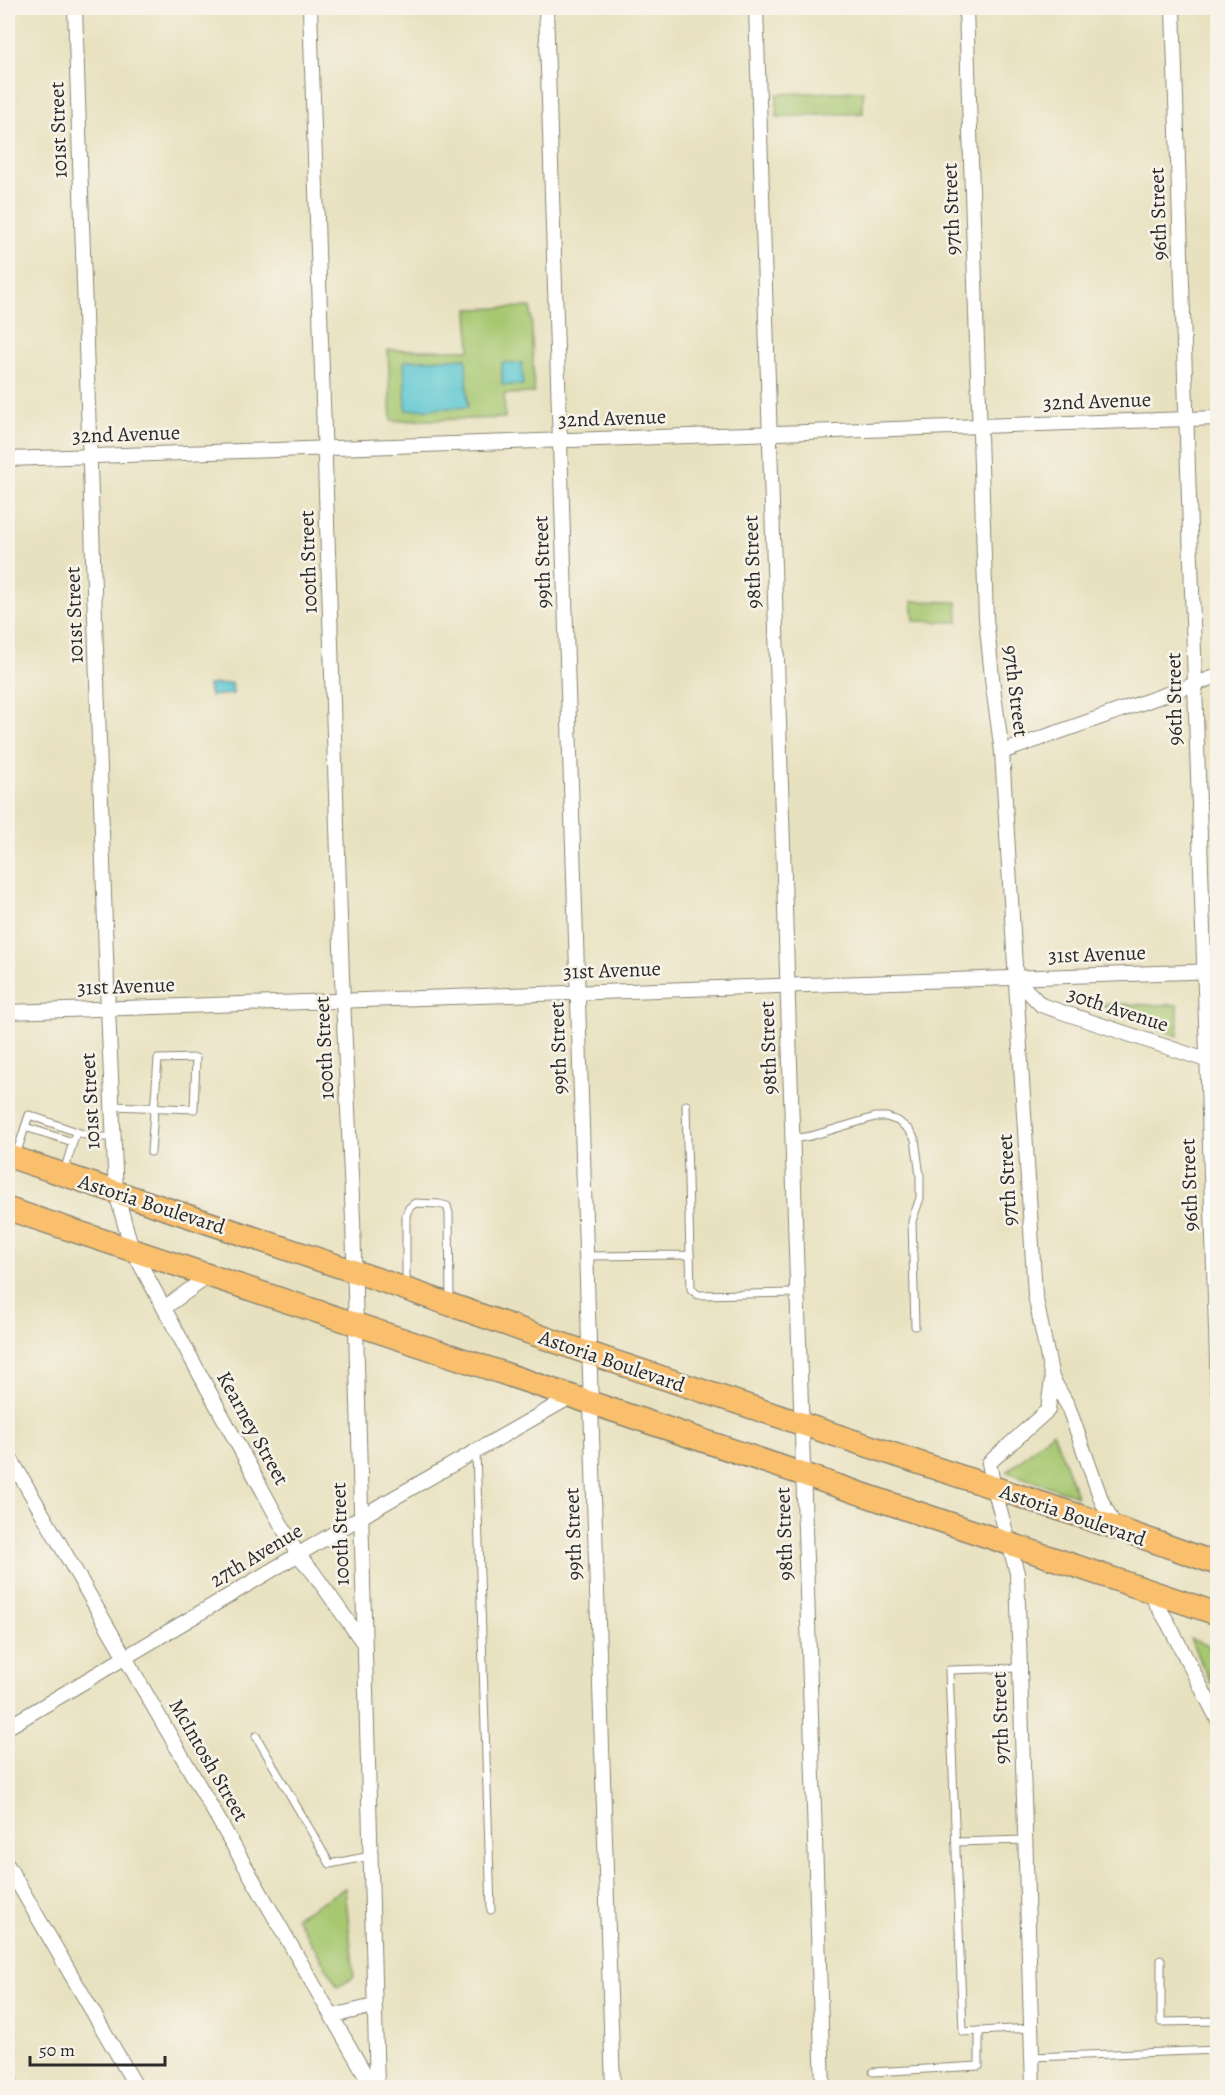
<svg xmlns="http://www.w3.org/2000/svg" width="1225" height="2095" font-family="Alegreya,serif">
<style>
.green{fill:#a7c871;stroke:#697a4e;stroke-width:1.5}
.water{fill:#5bc7d2;stroke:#43797e;stroke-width:1.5}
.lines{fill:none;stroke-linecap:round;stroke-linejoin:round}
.service-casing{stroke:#8a8675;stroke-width:9}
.minor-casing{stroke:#8a8675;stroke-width:16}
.primary-casing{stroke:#8a8675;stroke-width:25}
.service{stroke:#fff;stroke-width:7}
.minor{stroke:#fff;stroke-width:14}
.primary{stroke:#f9bf6c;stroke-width:22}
.labels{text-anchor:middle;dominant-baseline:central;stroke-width:5;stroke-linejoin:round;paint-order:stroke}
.street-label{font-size:21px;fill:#2b2b2b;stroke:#f7f3e8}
</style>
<rect width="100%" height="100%" fill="#f7f3e8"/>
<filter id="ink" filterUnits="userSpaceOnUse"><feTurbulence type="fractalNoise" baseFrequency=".0167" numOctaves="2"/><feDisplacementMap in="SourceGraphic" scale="12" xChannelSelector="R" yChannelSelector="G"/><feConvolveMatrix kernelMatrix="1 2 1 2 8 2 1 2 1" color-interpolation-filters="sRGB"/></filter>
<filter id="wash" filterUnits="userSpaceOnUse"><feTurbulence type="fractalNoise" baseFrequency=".008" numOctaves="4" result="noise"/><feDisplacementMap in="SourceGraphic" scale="24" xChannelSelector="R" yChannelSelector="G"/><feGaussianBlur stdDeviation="1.35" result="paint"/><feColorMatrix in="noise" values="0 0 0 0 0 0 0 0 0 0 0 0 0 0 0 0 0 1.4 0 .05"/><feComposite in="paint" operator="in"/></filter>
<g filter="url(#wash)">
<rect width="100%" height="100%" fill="#e8e1bf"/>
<g class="green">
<path d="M 863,91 L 863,113 L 777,117 L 777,94 Z"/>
<path d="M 531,307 L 534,393 L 504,394 L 505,418 L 391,421 L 388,350 L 470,350 L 468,309 Z"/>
<path d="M 912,601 L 957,602 L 958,622 L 914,621 Z"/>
<path d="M 1098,1004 L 1178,1005 L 1178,1036 Z"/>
<path d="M 1053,1432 L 1077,1496 L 1007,1472 Z"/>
<path d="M 1190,1639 L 1210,1646 L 1211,1684 Z"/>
<path d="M 345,1888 L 354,1977 L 338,1987 L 296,1917 Z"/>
</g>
<g class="water">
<path d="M 466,358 L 468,407 L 406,410 L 404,361 Z"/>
<path d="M 502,363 L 522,363 L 523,385 L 502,385 Z"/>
<path d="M 232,683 L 233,694 L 210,696 L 208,685 Z"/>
</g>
</g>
<g filter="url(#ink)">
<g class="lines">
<defs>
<g id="service">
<path d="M 112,1106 L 194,1109 L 196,1058 L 158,1059 L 151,1152"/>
<path d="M 25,1127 L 73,1142"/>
<path d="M 792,1139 L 811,1136 L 875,1117 L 887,1117 L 898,1121 L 909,1130 L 915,1139 L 920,1176 L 920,1198 L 912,1221 L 915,1326"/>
<path d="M 16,1155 L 29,1115 L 91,1137 L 113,1137"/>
<path d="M 64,1172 L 76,1132"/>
<path d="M 690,1255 L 691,1289 L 698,1295 L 797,1293"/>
<path d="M 585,1256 L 690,1255 L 686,1105"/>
<path d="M 406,1284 L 406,1215 L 409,1208 L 415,1203 L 439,1204 L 447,1206 L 449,1213 L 450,1300"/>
<path d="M 476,1452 L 491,1910"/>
<path d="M 1020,1668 L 949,1670 L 963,2032 L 1031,2028"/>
<path d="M 256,1736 L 330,1864 L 370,1856"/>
<path d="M 956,1842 L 1025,1840"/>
<path d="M 1161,1960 L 1161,2022 L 1218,2021"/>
<path d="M 1032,2057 L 1218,2050"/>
<path d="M 8,2071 L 17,2088"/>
<path d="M 873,2072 L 979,2066 L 979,2031"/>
</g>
<g id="minor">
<path d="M 75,8 L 107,985 L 116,1193 L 132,1249 L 290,1541 L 298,1555 L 313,1572 L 364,1644"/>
<path d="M 310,8 L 342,977 L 353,1220 L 377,2088"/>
<path d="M 546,8 L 613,2088"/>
<path d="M 756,8 L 823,2088"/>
<path d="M 966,8 L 986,618 L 993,687 L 1002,752 L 1035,1295 L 1052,1378 L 1068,1406 L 1102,1502 L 1116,1528"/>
<path d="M 1173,8 L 1218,1390"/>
<path d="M 8,459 L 1218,418"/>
<path d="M 1002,752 L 1218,676"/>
<path d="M 1015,978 L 1041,1005 L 1218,1064"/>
<path d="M 8,1012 L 1218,971"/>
<path d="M 164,1308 L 210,1275"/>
<path d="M 8,1454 L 373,2088"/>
<path d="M 1148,1590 L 1168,1623 L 1218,1720"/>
<path d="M 8,1727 L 378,1507 L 574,1395"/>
<path d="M 8,1866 L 137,2088"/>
<path d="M 332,2016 L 374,2006"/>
<path d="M 1033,2088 L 1017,1573 L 994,1488 L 989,1463 L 1048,1410 L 1052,1378"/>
</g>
<g id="primary">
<path d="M 8,1156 L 374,1278 L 588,1353 L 1116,1528 L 1218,1564"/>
<path d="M 8,1209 L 455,1357 L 1218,1614"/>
</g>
</defs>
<use href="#service" class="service-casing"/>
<use href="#minor" class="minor-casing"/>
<use href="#primary" class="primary-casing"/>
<use href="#service" class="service"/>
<use href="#minor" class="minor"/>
<use href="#primary" class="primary"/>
</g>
</g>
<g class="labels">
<g class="street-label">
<text transform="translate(58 130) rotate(-92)">101st Street</text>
<text transform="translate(951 209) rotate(-92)">97th Street</text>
<text transform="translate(1158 214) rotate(-92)">96th Street</text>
<text transform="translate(1097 401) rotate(-2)">32nd Avenue</text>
<text transform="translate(612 418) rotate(-2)">32nd Avenue</text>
<text transform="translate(126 434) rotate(-2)">32nd Avenue</text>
<text transform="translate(308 562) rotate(-92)">100th Street</text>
<text transform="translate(542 562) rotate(-92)">99th Street</text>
<text transform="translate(752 562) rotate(-92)">98th Street</text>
<text transform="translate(74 615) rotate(-92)">101st Street</text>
<text transform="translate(1016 691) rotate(83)">97th Street</text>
<text transform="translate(1174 699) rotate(-91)">96th Street</text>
<text transform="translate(1097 954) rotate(-2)">31st Avenue</text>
<text transform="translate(612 970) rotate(-2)">31st Avenue</text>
<text transform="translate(126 986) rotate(-2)">31st Avenue</text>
<text transform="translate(1118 1009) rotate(18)">30th Avenue</text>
<text transform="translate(324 1048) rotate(-93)">100th Street</text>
<text transform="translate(558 1048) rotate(-92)">99th Street</text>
<text transform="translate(768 1048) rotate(-92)">98th Street</text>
<text transform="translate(90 1101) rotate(-93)">101st Street</text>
<text transform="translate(1007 1180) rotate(-93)">97th Street</text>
<text transform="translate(1189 1185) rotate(-92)">96th Street</text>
<text transform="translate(152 1204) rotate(18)">Astoria Boulevard</text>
<text transform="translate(612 1361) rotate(19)">Astoria Boulevard</text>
<text transform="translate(253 1428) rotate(61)">Kearney Street</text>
<text transform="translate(1073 1515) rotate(19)">Astoria Boulevard</text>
<text transform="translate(340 1534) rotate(-92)">100th Street</text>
<text transform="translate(573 1534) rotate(-92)">99th Street</text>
<text transform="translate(784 1534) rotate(-92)">98th Street</text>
<text transform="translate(256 1555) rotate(-31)">27th Avenue</text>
<text transform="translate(1000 1718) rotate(-92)">97th Street</text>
<text transform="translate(209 1760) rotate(60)">McIntosh Street</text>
</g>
</g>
<rect width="1225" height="2095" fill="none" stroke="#f7f3e8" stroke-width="30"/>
<path d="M30 2056v9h135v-9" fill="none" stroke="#2b2b2b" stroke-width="3"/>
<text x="39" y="2056" font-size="18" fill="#2b2b2b" stroke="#f7f3e8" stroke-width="4.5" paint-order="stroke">50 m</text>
</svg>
